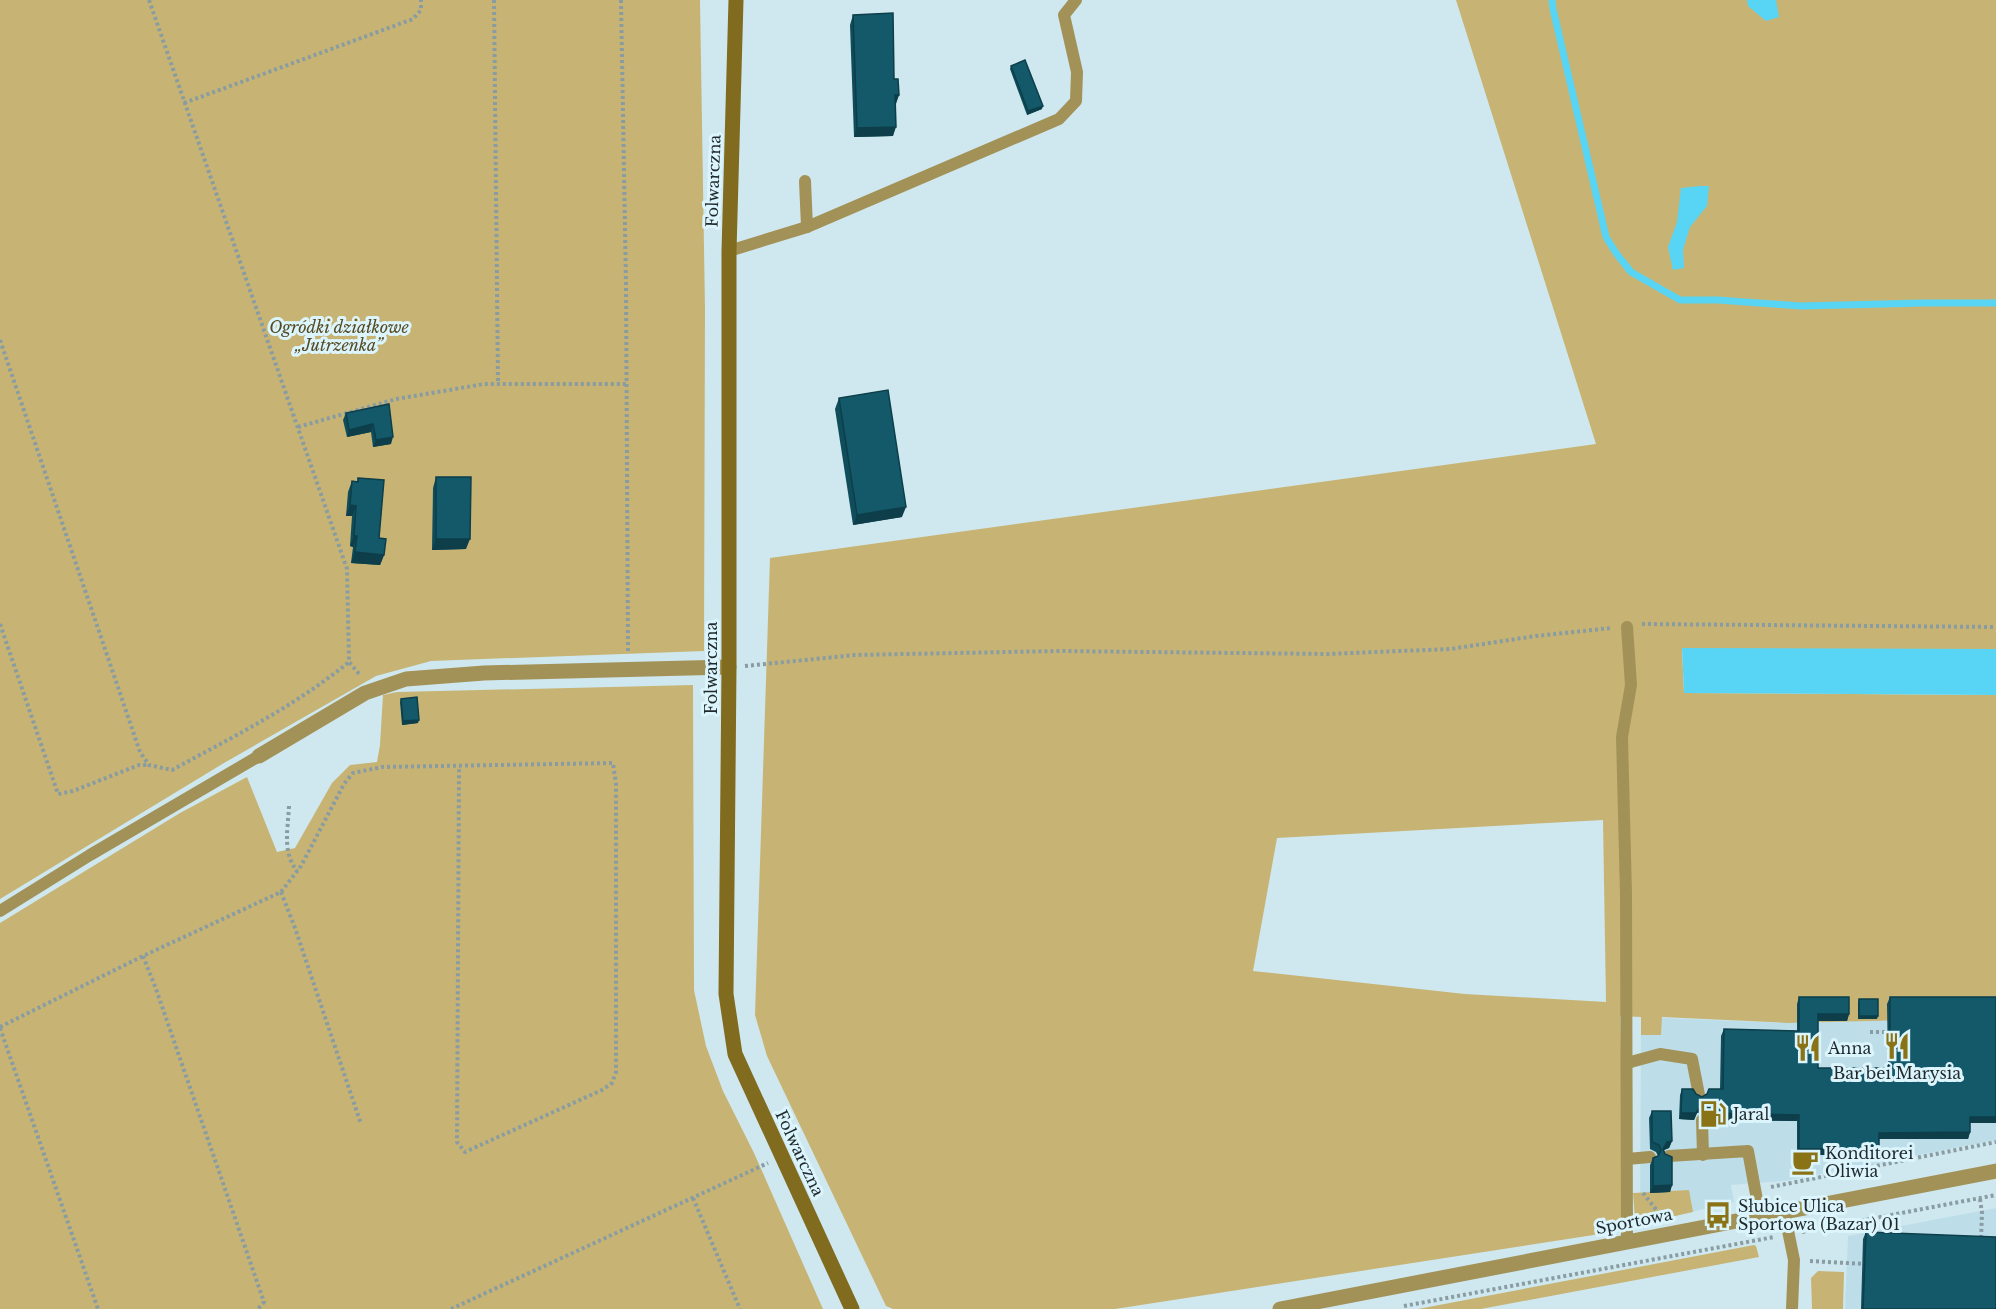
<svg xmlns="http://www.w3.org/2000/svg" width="1996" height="1309" font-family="'Libre Baskerville',serif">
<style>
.built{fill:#bddee9}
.green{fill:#c7b474;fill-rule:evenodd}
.water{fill:#58d4f5}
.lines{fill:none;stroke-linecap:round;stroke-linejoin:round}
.stream{stroke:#58d4f5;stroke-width:7}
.path{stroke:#899ca2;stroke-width:4;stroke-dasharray:3 3;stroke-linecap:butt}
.lane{stroke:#a39258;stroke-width:12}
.street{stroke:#a39258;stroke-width:15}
.secondary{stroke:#806b1e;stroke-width:15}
.wall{fill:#104d5b}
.shaded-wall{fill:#0d3e4a}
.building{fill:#13596a;stroke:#0d3e4a;stroke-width:1.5}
.labels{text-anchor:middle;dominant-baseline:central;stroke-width:6;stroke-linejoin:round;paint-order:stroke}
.street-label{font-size:16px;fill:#1f292c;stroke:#dcf5fd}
.park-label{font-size:16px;font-style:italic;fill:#554a22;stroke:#dcf5fd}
.poi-label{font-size:16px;fill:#1f292c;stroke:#dcf5fd;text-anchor:start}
</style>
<rect width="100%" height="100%" fill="#cfe8ef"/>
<g class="built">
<path d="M 1641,1017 L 1788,1023 L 1996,1018 L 1996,1140 L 1784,1181 L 1731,1185 L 1734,1202 L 1640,1224 Z"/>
<path d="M 1996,1208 L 1996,1309 L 1845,1309 L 1848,1236 Z"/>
</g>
<g class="green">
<path d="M 0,0 L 700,0 L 705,309 L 704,651 L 431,661 L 376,676 L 224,763 L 0,899 Z"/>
<path d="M 1456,0 L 1996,0 L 1996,649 L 1682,649 L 1684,693 L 1996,695 L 1996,1018 L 1788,1023 L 1662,1017 L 1661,1035 L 1641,1035 L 1641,1017 L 1620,1016 L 1626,1230 L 1115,1309 L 893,1309 L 886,1306 L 767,1056 L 755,1015 L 770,558 L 1596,444 ZM 1603,820 L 1606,1002 L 1465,994 L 1253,971 L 1277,838 Z"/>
<path d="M 693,685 L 694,990 L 706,1046 L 723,1091 L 754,1153 L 823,1309 L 0,1309 L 0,923 L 180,813 L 247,777 L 277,852 L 295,848 L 332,783 L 350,765 L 377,762 L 380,745 L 383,695 L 397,692 Z"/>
<path d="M 1689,1190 L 1693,1212 L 1640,1224 L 1635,1220 L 1633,1193 Z"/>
<path d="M 1754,1245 L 1756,1246 L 1759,1257 L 1481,1309 L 1418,1309 Z"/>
<path d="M 1818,1271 L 1844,1272 L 1843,1309 L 1812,1309 L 1811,1278 Z"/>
</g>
<g class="water">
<path d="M 1747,0 L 1776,0 L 1779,17 L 1766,21 L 1748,6 Z"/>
<path d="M 1700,186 L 1709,186 L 1707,206 L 1690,227 L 1683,250 L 1684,268 L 1673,270 L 1668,247 L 1677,222 L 1681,188 Z"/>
<path d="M 1682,648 L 1996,649 L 1996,695 L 1684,693 Z"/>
</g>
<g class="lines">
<path class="stream" d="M 1552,0 L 1553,9 L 1606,237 L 1616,253 L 1631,272 L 1680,300 L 1718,300 L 1801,306 L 1923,303 L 1996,303"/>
<g class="path">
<path d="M 149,0 L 347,569 L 349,662 L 360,675"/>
<path d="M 494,0 L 498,384"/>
<path d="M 621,0 L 626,285 L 628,654"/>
<path d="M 184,103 L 413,19 L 421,10 L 421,0"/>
<path d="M 0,340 L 140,752 L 149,765 L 172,770 C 233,737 295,706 349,662"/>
<path d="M 298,427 L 396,399 L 484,384 L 627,384"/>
<path d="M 0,624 L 58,794 L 73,791 L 139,765 L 149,765"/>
<path d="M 1642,624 L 1996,627"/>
<path d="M 745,666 L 855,655 L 1058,651 L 1328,654 L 1450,649 L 1536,636 L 1611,628"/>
<path d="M 289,806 C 288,829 282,852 297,871"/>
<path d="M 281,892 L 295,928 L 361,1124"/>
<path d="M 143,956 L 156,989 L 264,1302 L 258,1309"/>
<path d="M 0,1027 L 143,956 L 281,892 L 301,866 L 344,784 L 353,773 L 382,767 L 613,763 L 616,784 L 616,1072 L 612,1083 L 602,1090 L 465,1152 L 457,1142 L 459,766"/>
<path d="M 0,1028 L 98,1309"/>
<path d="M 1870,1032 L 1890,1032"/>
<path d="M 1771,1187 L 1996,1142"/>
<path d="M 1643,1193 L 1662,1217"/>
<path d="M 693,1198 L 740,1309"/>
<path d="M 1980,1199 L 1982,1213 L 1981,1239"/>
<path d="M 1802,1232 L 1996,1195"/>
<path d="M 1810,1261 L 1865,1264"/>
<path d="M 1404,1306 L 1774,1237"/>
<path d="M 451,1309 L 768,1163"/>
</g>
<g class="lane">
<path d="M 805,181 L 807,227"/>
<path d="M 729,251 L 807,227 L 1059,119 L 1076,101 L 1077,72 L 1064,15 L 1076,0"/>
<path d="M 1627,627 L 1631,685 L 1622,737 L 1626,893 L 1627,1241"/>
<path d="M 0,911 L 90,855 L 259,756"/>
<path d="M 1627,1063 L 1660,1054 L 1692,1059 L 1699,1095"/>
<path d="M 1702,1120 L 1703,1155"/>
<path d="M 1669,1156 L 1748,1151 L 1760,1216"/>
<path d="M 1627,1159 L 1650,1157"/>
<path d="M 1784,1211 L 1794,1260 L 1792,1309"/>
</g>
<g class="street">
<path d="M 259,756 L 365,693 L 406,679 L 484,673 L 729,667"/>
<path d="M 1280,1309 L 1996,1171"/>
</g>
<path class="secondary" d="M 736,0 L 729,251 L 729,667 L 726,994 L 735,1054 L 852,1309"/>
</g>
<g class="wall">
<path d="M 853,15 L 894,79 L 899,95 L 895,104 L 893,136 L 854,137 L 850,25 Z"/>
<path d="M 1011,66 L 1042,109 L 1027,115 L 1010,69 Z"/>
<path d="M 839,398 L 902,517 L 853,525 L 835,409 Z"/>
<path d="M 389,404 L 391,444 L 373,447 L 371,432 L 347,437 L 343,420 L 346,413 Z"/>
<path d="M 436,477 L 466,549 L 432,550 L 433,488 Z"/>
<path d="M 358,478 L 379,538 L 384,555 L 380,565 L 351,563 L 353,547 L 350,546 L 352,516 L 346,516 L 348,492 L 352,481 L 357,482 Z"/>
<path d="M 401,699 L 418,723 L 402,725 L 400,702 Z"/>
<path d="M 1799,997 L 1849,1014 L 1847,1021 L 1818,1021 L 1818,1068 L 1888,1068 L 1887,1004 L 1890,997 L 1970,1123 L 1970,1132 L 1968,1139 L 1879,1139 L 1877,1155 L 1797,1155 L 1797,1121 L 1710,1120 L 1709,1115 L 1702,1112 L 1697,1113 L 1694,1120 L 1679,1119 L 1680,1095 L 1682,1089 L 1702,1097 L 1720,1089 L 1721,1036 L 1724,1029 L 1797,1031 L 1797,1004 Z"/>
<path d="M 1859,999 L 1877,1019 L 1858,1019 L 1858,1002 Z"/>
<path d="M 1652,1111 L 1672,1141 L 1669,1148 L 1664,1150 L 1672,1185 L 1670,1192 L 1650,1193 L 1650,1165 L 1653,1158 L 1658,1156 L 1656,1152 L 1650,1149 L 1649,1118 Z"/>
<path d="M 1866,1232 L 1996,1309 L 1861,1309 L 1863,1239 Z"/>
</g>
<g class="shaded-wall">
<path d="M 895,95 L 899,95 L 896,104 L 891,105 Z"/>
<path d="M 1043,106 L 1042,109 L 1027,115 L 1028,111 Z"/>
<path d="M 896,127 L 893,136 L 854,137 L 857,128 Z"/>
<path d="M 373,424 L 371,432 L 347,437 L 349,430 Z"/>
<path d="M 393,437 L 391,444 L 373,447 L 376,440 Z"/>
<path d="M 350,505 L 356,506 L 352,516 L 346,516 Z"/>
<path d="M 906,507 L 902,517 L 853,525 L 857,515 Z"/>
<path d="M 354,536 L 357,536 L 353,547 L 350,546 Z"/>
<path d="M 436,539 L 470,539 L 466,549 L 432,550 Z"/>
<path d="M 355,552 L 384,555 L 380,565 L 351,563 Z"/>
<path d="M 419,720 L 418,723 L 402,725 L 403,721 Z"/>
<path d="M 1818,1014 L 1849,1014 L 1847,1021 L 1816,1021 Z"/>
<path d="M 1859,1016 L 1878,1016 L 1877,1019 L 1858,1019 Z"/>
<path d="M 1705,1105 L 1702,1112 L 1697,1113 L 1694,1120 L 1679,1119 L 1681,1113 Z"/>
<path d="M 1713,1113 L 1799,1115 L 1797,1121 L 1710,1120 Z"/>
<path d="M 1970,1117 L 1996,1117 L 1996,1123 L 1968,1123 Z"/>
<path d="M 1970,1132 L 1968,1139 L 1877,1139 L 1879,1133 Z"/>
<path d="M 1672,1141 L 1669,1148 L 1664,1150 L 1663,1149 L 1667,1142 Z"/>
<path d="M 1799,1149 L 1879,1149 L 1877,1155 L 1797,1155 Z"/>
<path d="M 1672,1185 L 1670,1192 L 1650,1193 L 1653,1186 Z"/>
</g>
<g class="building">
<path d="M 893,13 L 894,79 L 898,79 L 899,95 L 895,95 L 896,127 L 857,128 L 853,15 Z"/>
<path d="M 1025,60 L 1043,106 L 1028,111 L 1011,66 Z"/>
<path d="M 888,390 L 906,507 L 857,515 L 839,398 Z"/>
<path d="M 389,404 L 393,437 L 376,440 L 373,424 L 349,430 L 346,413 Z"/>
<path d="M 436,477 L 471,477 L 470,539 L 436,539 Z"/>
<path d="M 358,478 L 384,480 L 379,538 L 386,539 L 384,555 L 355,552 L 357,536 L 354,536 L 356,506 L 350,505 L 352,481 L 358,482 Z"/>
<path d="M 417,697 L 419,720 L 403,721 L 401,699 Z"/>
<path d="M 1799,997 L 1849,997 L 1849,1014 L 1818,1014 L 1818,1068 L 1890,1068 L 1890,997 L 1996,997 L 1996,1117 L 1970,1117 L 1970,1132 L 1879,1133 L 1879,1149 L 1799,1149 L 1799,1115 L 1713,1113 L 1711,1109 L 1705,1105 L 1700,1107 L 1696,1113 L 1681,1113 L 1682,1089 L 1693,1089 L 1696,1094 L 1702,1097 L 1707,1094 L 1709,1089 L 1723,1089 L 1724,1029 L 1799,1031 Z"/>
<rect x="1859" y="999" width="19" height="17"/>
<path d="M 1652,1111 L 1671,1111 L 1672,1141 L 1667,1142 L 1663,1149 L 1665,1154 L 1672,1157 L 1672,1185 L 1653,1186 L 1653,1158 L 1658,1156 L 1661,1150 L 1659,1145 L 1652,1142 Z"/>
<path d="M 1866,1232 L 1996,1237 L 1996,1309 L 1863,1309 Z"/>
</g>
<defs>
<symbol id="restaurant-bare" viewBox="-9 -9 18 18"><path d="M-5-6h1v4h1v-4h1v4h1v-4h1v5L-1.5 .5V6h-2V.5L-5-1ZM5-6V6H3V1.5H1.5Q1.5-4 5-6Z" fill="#8a7316" stroke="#dcf5fd" stroke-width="2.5" paint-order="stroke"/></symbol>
<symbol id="fuel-bare" viewBox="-9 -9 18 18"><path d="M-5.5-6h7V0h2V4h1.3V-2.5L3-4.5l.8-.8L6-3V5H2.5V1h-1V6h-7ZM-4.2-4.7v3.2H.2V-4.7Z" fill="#8a7316" stroke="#dcf5fd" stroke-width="2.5" paint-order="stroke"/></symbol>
<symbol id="cafe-bare" viewBox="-9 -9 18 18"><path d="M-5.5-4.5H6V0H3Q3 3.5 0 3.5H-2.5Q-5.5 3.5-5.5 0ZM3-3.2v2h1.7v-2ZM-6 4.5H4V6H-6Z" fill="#8a7316" stroke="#dcf5fd" stroke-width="2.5" paint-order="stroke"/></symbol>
<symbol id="bus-bare" viewBox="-9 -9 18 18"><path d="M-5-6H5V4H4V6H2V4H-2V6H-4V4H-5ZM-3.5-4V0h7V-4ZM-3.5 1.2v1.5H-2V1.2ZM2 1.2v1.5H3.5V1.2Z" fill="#8a7316" stroke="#dcf5fd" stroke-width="2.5" paint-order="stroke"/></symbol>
</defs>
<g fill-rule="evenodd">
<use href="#restaurant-bare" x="1878" y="1027" width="38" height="38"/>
<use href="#restaurant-bare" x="1789" y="1029" width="38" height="38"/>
<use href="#fuel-bare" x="1694" y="1095" width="38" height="38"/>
<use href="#cafe-bare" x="1786" y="1143" width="38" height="38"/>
<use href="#bus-bare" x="1699" y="1196" width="38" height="38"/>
</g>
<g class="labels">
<g class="street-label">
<text transform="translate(713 181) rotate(-88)">Folwarczna</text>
<text transform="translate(711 668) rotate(-90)">Folwarczna</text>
<text transform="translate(800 1153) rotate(65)">Folwarczna</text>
<text transform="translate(1634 1221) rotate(-11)">Sportowa</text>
</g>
<g class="park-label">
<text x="339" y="327">Ogródki działkowe<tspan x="339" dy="18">„Jutrzenka”</tspan></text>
</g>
<g class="poi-label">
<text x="1828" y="1048">Anna</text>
<text x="1897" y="1073" text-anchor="middle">Bar bei Marysia</text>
<text x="1733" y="1114">Jaral</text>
<text x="1825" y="1153">Konditorei<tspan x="1825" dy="18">Oliwia</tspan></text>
<text x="1738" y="1206">Słubice Ulica<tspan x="1738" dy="18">Sportowa (Bazar) 01</tspan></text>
</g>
</g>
</svg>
